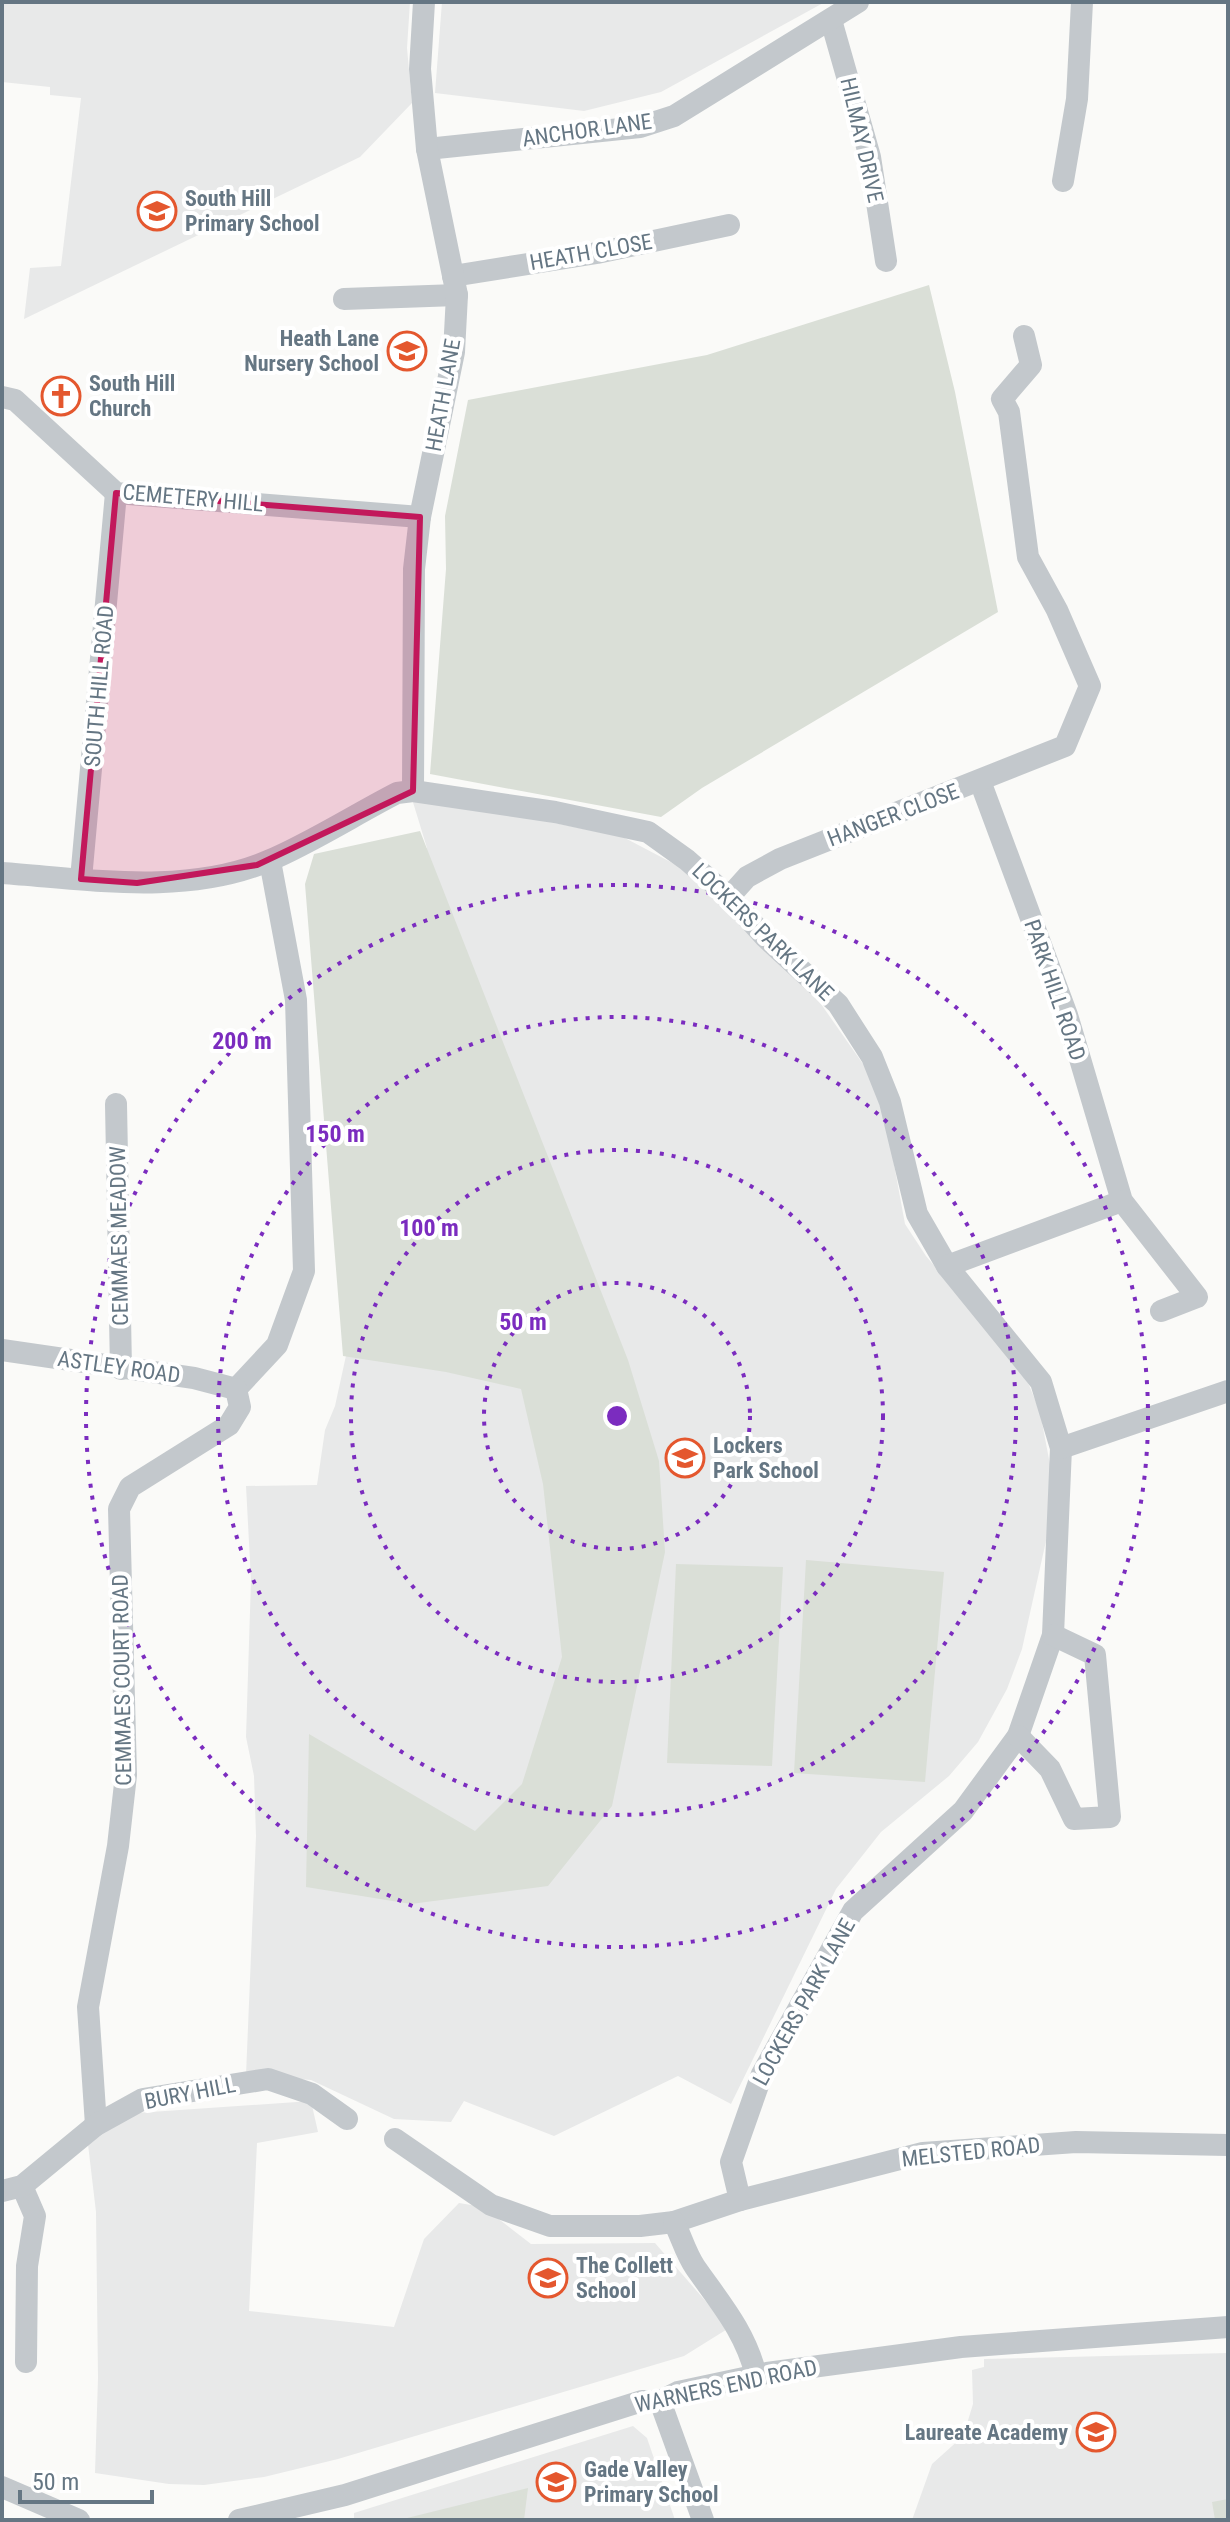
<svg xmlns="http://www.w3.org/2000/svg" width="1230" height="2522" font-family="'Roboto Condensed',sans-serif">
<style>
.built{fill:#e8e9e9}
.green{fill:#dadfd7}
.lines{fill:none;stroke-linecap:round;stroke-linejoin:round}
.minor{stroke:#c3c8cc;stroke-width:22}
.marked{fill:#c2185b;fill-opacity:0.2;stroke:#c2185b;stroke-width:6;stroke-linejoin:round}
.ring{fill:none;stroke:#7b2cbf;stroke-width:4;stroke-dasharray:4 8}
.labels{text-anchor:middle;dominant-baseline:central;stroke-width:8;stroke-linejoin:round;paint-order:stroke}
.street-label{font-size:22px;fill:#657683;stroke:#fff}
.poi-label{font-size:22px;font-weight:bold;fill:#657683;stroke:#fff;text-anchor:start}
.centre{fill:#7b2cbf;stroke:#fff;stroke-width:4}
.ring-label{font-size:24px;text-anchor:middle;font-weight:bold;fill:#7b2cbf;stroke:#fff;stroke-width:8;stroke-linejoin:round;paint-order:stroke}
</style>
<rect width="100%" height="100%" fill="#fafaf8"/>
<g class="built">
<path d="M 2,2 L 410,2 L 407,48 L 412,103 L 360,157 L 24,319 L 30,268 L 61,266 L 81,98 L 50,95 L 50,87 L 2,82 Z"/>
<path d="M 442,2 L 825,2 L 661,92 L 584,111 L 435,93 Z"/>
<path d="M 428,797 L 623,837 L 703,879 L 814,994 L 870,1074 L 886,1121 L 905,1224 L 926,1256 L 1005,1349 L 1029,1385 L 1040,1412 L 1056,1496 L 1022,1649 L 1007,1689 L 978,1742 L 949,1776 L 881,1832 L 836,1889 L 731,2104 L 678,2076 L 554,2136 L 464,2101 L 451,2122 L 394,2119 L 311,2080 L 246,2075 L 256,1836 L 254,1776 L 246,1737 L 251,1580 L 246,1486 L 317,1485 L 325,1430 L 335,1406 L 356,1310 L 405,856 L 427,848 L 412,799 Z"/>
<path d="M 311,2101 L 318,2132 L 257,2143 L 249,2311 L 394,2327 L 424,2239 L 459,2203 L 483,2207 L 531,2244 L 655,2243 L 729,2328 L 684,2356 L 338,2459 L 264,2477 L 204,2485 L 169,2484 L 95,2473 L 98,2378 L 96,2212 L 87,2136 L 136,2113 Z"/>
<path d="M 1228,2353 L 1228,2520 L 912,2520 L 932,2464 L 961,2438 L 966,2427 L 973,2404 L 972,2370 L 984,2367 L 984,2359 Z"/>
<path d="M 633,2426 L 647,2438 L 675,2520 L 354,2520 L 354,2513 Z"/>
</g>
<g class="green">
<path d="M 929,285 L 955,392 L 998,612 L 702,788 L 661,817 L 430,774 L 446,569 L 445,516 L 468,400 L 707,355 Z"/>
<path d="M 420,831 L 628,1360 L 659,1461 L 665,1552 L 612,1806 L 548,1886 L 411,1904 L 306,1887 L 309,1734 L 475,1831 L 522,1784 L 562,1657 L 543,1484 L 521,1389 L 446,1372 L 343,1356 L 305,884 L 314,854 Z"/>
<path d="M 806,1560 L 944,1572 L 925,1782 L 794,1773 Z"/>
<path d="M 676,1564 L 783,1567 L 772,1766 L 667,1763 Z"/>
<path d="M 528,2488 L 524,2520 L 399,2520 Z"/>
<path d="M 1228,2499 L 1228,2520 L 1215,2520 L 1212,2502 Z"/>
</g>
<g class="lines">
<g class="minor">
<path d="M 831,20 L 870,157 L 886,261"/>
<path d="M 427,149 L 640,127 L 674,116 L 858,2"/>
<path d="M 1063,181 L 1077,99 L 1082,2"/>
<path d="M 453,276 L 597,253 L 729,225"/>
<path d="M 344,299 L 457,295"/>
<path d="M 2,397 L 15,400 L 116,493 L 420,517"/>
<path d="M 980,781 L 1067,1015 L 1122,1201 L 1197,1297 L 1161,1311"/>
<path d="M 413,791 L 414,569 L 420,517 L 454,352 L 457,295 L 427,149 L 420,69 L 424,2"/>
<path d="M 2,873 C 88,879 185,896 268,861 C 309,844 356,814 397,793 L 413,791 L 555,812 L 648,832 L 687,860 L 729,897 L 765,937 L 838,1004 L 872,1057 L 890,1102 L 917,1214 L 947,1266 L 1041,1382 L 1061,1448 L 1053,1635 L 1018,1736 L 963,1811 L 853,1911 L 762,2074 L 731,2162 L 740,2200"/>
<path d="M 81,879 L 116,493"/>
<path d="M 729,897 L 747,877 L 780,859 L 1065,746 L 1090,686 L 1057,610 L 1028,557 L 1009,412 L 1002,399 L 1031,365 L 1024,336"/>
<path d="M 116,1104 L 121,1369"/>
<path d="M 947,1266 L 1122,1201"/>
<path d="M 2,1350 L 194,1378 L 236,1389"/>
<path d="M 236,1389 L 277,1345 L 304,1271 L 296,1000 L 270,861"/>
<path d="M 1061,1448 L 1228,1391"/>
<path d="M 1018,1736 L 1050,1769 L 1074,1819 L 1110,1817 L 1095,1655 L 1053,1635"/>
<path d="M 96,2125 L 88,2007 L 118,1846 L 126,1775 L 119,1509 L 130,1487 L 229,1425 L 240,1407 L 236,1389"/>
<path d="M 395,2139 L 491,2205 L 550,2226 L 640,2226 L 674,2222 L 740,2200 L 923,2153 L 1076,2142 L 1228,2145"/>
<path d="M 22,2186 L 35,2216 L 27,2266 L 26,2362"/>
<path d="M 2,2191 L 22,2186 L 96,2125 L 143,2099 L 268,2079 L 312,2094 L 347,2119"/>
<path d="M 674,2222 C 681,2236 686,2254 695,2267 C 720,2303 745,2331 756,2375"/>
<path d="M 660,2401 L 703,2520"/>
<path d="M 2,2487 L 79,2520"/>
<path d="M 239,2520 L 345,2495 L 642,2401 L 660,2401 L 678,2392 L 767,2373 L 961,2347 L 1228,2327"/>
</g>
</g>
<path class="marked" d="M 116,493 L 420,517 L 413,791 L 257,865 L 137,883 L 81,879 Z"/>
<g class="ring">
<circle cx="617" cy="1416" r="133"/>
<circle cx="617" cy="1416" r="266"/>
<circle cx="617" cy="1416" r="399"/>
<circle cx="617" cy="1416" r="531"/>
</g>
<defs>
<symbol id="school-ring" viewBox="-11 -11 22 22"><circle r="9.5" fill="#fff" stroke="#e4572e" stroke-width="1.5"/><path d="M0-5L7-2L0 1L-7-2ZM-4 1L0 2.5L4 1V4Q0 6-4 4Z" fill="#e4572e"/></symbol>
<symbol id="church-ring" viewBox="-11 -11 22 22"><circle r="9.5" fill="#fff" stroke="#e4572e" stroke-width="1.5"/><path d="M-1.2-6h2.4v3.5h3.3v2.4h-3.3V6h-2.4V-.1h-3.3v-2.4h3.3Z" fill="#e4572e"/></symbol>
</defs>
<g fill-rule="evenodd">
<use href="#school-ring" x="135" y="189" width="44" height="44"/>
<use href="#school-ring" x="385" y="329" width="44" height="44"/>
<use href="#church-ring" x="39" y="374" width="44" height="44"/>
<use href="#school-ring" x="663" y="1436" width="44" height="44"/>
<use href="#school-ring" x="526" y="2256" width="44" height="44"/>
<use href="#school-ring" x="1074" y="2410" width="44" height="44"/>
<use href="#school-ring" x="534" y="2460" width="44" height="44"/>
</g>
<g class="labels">
<g class="street-label">
<text transform="translate(587 130) rotate(-8)">ANCHOR LANE</text>
<text transform="translate(862 140) rotate(77)">HILMAY DRIVE</text>
<text transform="translate(591 252) rotate(-10)">HEATH CLOSE</text>
<text transform="translate(443 395) rotate(-80)">HEATH LANE</text>
<text transform="translate(193 498) rotate(5)">CEMETERY HILL</text>
<text transform="translate(99 686) rotate(-85)">SOUTH HILL ROAD</text>
<text transform="translate(893 815) rotate(-21)">HANGER CLOSE</text>
<text transform="translate(763 932) rotate(44)">LOCKERS PARK LANE</text>
<text transform="translate(1055 990) rotate(71)">PARK HILL ROAD</text>
<text transform="translate(119 1236) rotate(-91)">CEMMAES MEADOW</text>
<text transform="translate(119 1367) rotate(8)">ASTLEY ROAD</text>
<text transform="translate(122 1680) rotate(-91)">CEMMAES COURT ROAD</text>
<text transform="translate(804 2002) rotate(-61)">LOCKERS PARK LANE</text>
<text transform="translate(190 2093) rotate(-11)">BURY HILL</text>
<text transform="translate(971 2152) rotate(-6)">MELSTED ROAD</text>
<text transform="translate(726 2386) rotate(-12)">WARNERS END ROAD</text>
</g>
<g class="poi-label">
<text x="185" y="198">South Hill<tspan x="185" dy="25">Primary School</tspan></text>
<text x="379" y="338" text-anchor="end">Heath Lane<tspan x="379" dy="25">Nursery School</tspan></text>
<text x="89" y="383">South Hill<tspan x="89" dy="25">Church</tspan></text>
<text x="713" y="1445">Lockers<tspan x="713" dy="25">Park School</tspan></text>
<text x="576" y="2265">The Collett<tspan x="576" dy="25">School</tspan></text>
<text x="1068" y="2432" text-anchor="end">Laureate Academy</text>
<text x="584" y="2469">Gade Valley<tspan x="584" dy="25">Primary School</tspan></text>
</g>
</g>
<circle cx="617" cy="1416" r="12" class="centre"/>
<g class="ring-label">
<text x="242" y="1049">200 m</text>
<text x="335" y="1142">150 m</text>
<text x="429" y="1236">100 m</text>
<text x="523" y="1330">50 m</text>
</g>
<rect width="1230" height="2522" fill="none" stroke="#657683" stroke-width="8"/>
<path d="M20 2490v12h132v-12" fill="none" stroke="#657683" stroke-width="4"/>
<text x="32" y="2490" font-size="24" fill="#657683" stroke="#ffffff" stroke-width="6" paint-order="stroke">50 m</text>
</svg>
